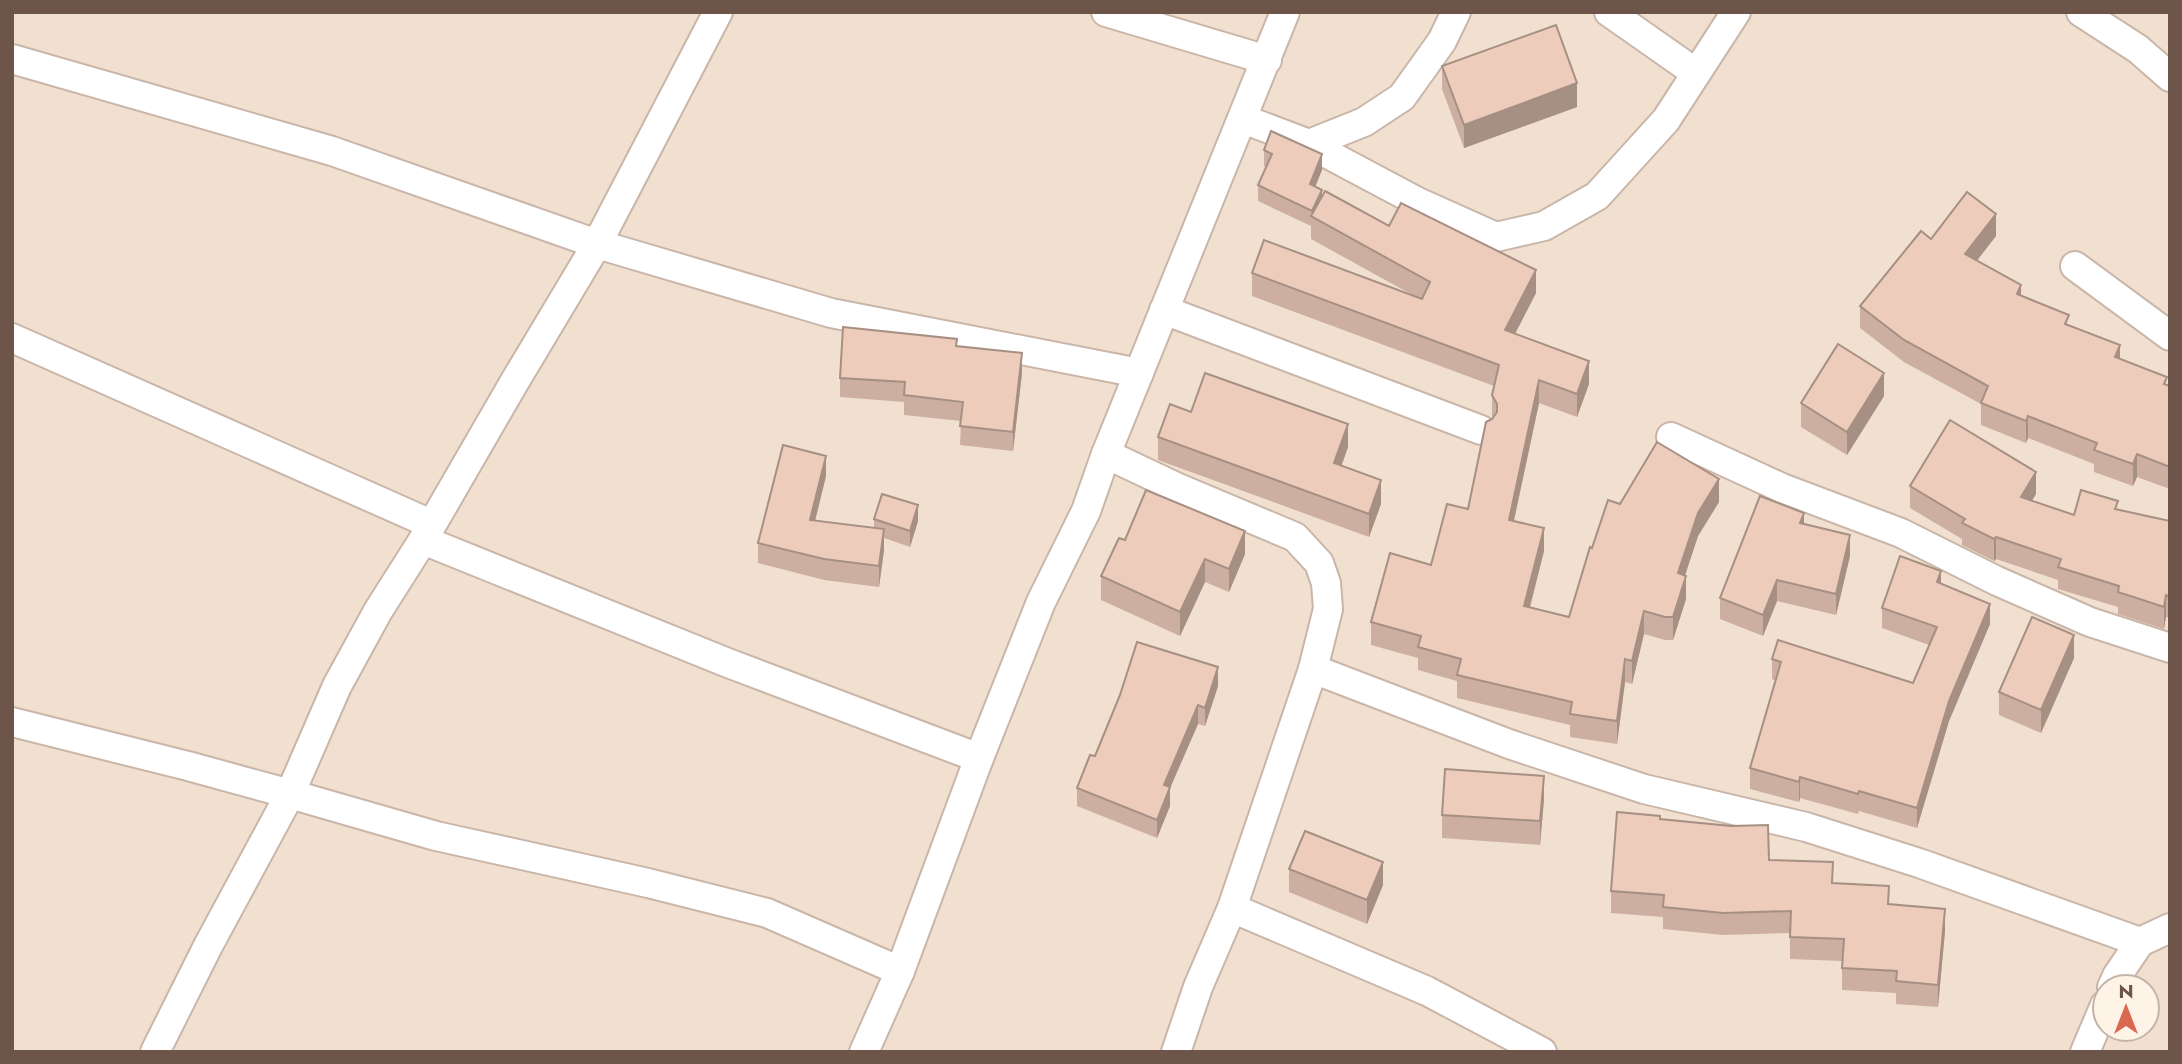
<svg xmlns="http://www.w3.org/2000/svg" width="2182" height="1064" font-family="Jost,sans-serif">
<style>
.residential{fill:#f1e0d0;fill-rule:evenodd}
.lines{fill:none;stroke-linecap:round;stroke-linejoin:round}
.minor-casing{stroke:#c9b6a9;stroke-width:32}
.minor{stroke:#fff;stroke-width:28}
.wall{fill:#ccafa1}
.shaded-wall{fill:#a68f83}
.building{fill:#edccbb;stroke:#a68f83;stroke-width:2}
</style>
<rect width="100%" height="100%" fill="#faefe1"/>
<path class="residential" d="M 12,12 L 2170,12 L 2170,1052 L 12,1052 ZM 2105,987 L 2147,987 L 2147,1029 L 2105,1029 Z"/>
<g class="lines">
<defs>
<g id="minor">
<path d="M 718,12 L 597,244 L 515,381 L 423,540 L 728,663 L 979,758"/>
<path d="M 1106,12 L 1267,60"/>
<path d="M 1609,12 L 1696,73"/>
<path d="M 2081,12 L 2138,49 L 2170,77"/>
<path d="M 12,59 L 332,151 L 597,244 L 831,313 L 1139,373"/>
<path d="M 1243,119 L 1309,144 L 1418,202 L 1496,237 L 1544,226 L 1597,196 L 1666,120 L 1736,12"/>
<path d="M 1309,144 L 1364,122 L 1402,97 L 1442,41 L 1456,12"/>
<path d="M 2075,266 L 2170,336"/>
<path d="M 1164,310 L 1481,430"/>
<path d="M 12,338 L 431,524"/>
<path d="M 1671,437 L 1782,488 L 1901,533 L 1997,581 L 2090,622 L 2170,648"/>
<path d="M 1106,454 L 1178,488 L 1295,537 L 1319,563 L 1326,583 L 1328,609 L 1313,669 L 1232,908 L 1198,987 L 1176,1052"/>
<path d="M 1313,669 L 1509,744 L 1644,789 L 1806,827 L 1919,863 L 2140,942 L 2117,976 L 2112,987"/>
<path d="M 12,722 L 188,766 L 290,794 L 337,686 L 378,611 L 423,540"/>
<path d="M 1232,908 L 1427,991 L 1542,1052"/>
<path d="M 2140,942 L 2170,928"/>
<path d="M 155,1052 L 208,946 L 290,794 L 436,836 L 648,883 L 767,913 L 900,971"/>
<path d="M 864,1052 L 900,971 L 979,758 L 1041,602 L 1086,511 L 1106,454 L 1285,12"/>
<path d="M 2085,1052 L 2105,1005"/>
</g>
</defs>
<use href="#minor" class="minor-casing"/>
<use href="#minor" class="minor"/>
</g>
<g class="wall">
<path d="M 1442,66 L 1577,107 L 1464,148 L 1442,89 Z"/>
<path d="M 1264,150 L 1322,170 L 1315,186 L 1322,195 L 1536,293 L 1515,334 L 1589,384 L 1577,417 L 1539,403 L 1514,521 L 1544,551 L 1530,608 L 1569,617 L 1592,548 L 1620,504 L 1719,502 L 1698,536 L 1685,576 L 1686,599 L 1673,640 L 1665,640 L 1644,634 L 1632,684 L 1625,682 L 1617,744 L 1570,737 L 1570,725 L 1457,698 L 1457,681 L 1418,670 L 1418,658 L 1371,645 L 1371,622 L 1431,565 L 1468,509 L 1492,419 L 1492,395 L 1494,386 L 1252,296 L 1252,273 L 1416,297 L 1311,239 L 1311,226 L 1258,201 L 1258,185 L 1266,167 L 1264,166 Z"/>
<path d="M 1996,236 L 1977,260 L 2021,296 L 2120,359 L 2170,386 L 2170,489 L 2137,477 L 2133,486 L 2094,472 L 2094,464 L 2028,438 L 2026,443 L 1981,425 L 1981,404 L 1904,362 L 1860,328 L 1860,306 L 1931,239 Z"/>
<path d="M 957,346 L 1022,373 L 1013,451 L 960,445 L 961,421 L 904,415 L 904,402 L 840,397 L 840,378 Z"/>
<path d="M 1884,396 L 1847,455 L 1801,427 L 1801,403 Z"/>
<path d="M 1191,412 L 1348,447 L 1341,466 L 1381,504 L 1369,537 L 1158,460 L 1158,437 Z"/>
<path d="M 826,476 L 815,521 L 874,528 L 874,519 L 918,521 L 910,547 L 884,538 L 884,550 L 879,587 L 824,580 L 758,563 L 758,543 Z"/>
<path d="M 1910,486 L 2036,494 L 2032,500 L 2074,515 L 2118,509 L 2170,521 L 2170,618 L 2166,617 L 2164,629 L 2118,614 L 2118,607 L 2058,589 L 2058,580 L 1996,559 L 1994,561 L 1962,545 L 1962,539 L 1910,508 Z"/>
<path d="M 1804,524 L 1850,556 L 1836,615 L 1777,601 L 1763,636 L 1720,619 L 1720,598 Z"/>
<path d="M 1125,540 L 1245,554 L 1229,592 L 1205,582 L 1180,636 L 1101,600 L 1101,576 Z"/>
<path d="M 1941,583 L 1990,624 L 1949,721 L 1917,828 L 1859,811 L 1858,814 L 1800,798 L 1799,802 L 1750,789 L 1750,768 L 1776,681 L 1772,679 L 1772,659 L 1913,683 L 1929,645 L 1882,628 L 1882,608 Z"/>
<path d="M 2074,658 L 2041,733 L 1999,715 L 1999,692 Z"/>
<path d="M 1218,686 L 1205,726 L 1198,724 L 1170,788 L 1170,806 L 1157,838 L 1077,806 L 1077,788 Z"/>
<path d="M 1544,799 L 1540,845 L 1442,838 L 1442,815 Z"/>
<path d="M 1660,819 L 1889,904 L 1945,931 L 1938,1007 L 1896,1004 L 1896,993 L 1842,990 L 1842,961 L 1790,959 L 1790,933 L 1723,935 L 1663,929 L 1663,917 L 1611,913 L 1611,891 Z"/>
<path d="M 1289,869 L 1383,885 L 1367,924 L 1289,892 Z"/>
</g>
<g class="shaded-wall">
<path d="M 1577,83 L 1577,107 L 1464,148 L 1464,125 Z"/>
<path d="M 1322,154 L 1322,170 L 1310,200 L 1310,184 Z"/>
<path d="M 1322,190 L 1322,206 L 1312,217 L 1312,211 Z"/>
<path d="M 1996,214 L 1996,236 L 1965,276 L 1965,254 Z"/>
<path d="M 1536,270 L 1536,293 L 1505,353 L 1505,330 Z"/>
<path d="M 2021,285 L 2021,307 L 2017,294 Z"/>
<path d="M 2120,345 L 2120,367 L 2115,357 Z"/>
<path d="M 1022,353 L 1022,373 L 1013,451 L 1013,432 Z"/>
<path d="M 1589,361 L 1589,384 L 1577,417 L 1577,394 Z"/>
<path d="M 1884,373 L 1884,396 L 1847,455 L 1847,432 Z"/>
<path d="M 1539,380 L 1539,403 L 1509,543 L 1509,520 Z"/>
<path d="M 2028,416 L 2028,438 L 2026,443 L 2026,421 Z"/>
<path d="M 1348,424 L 1348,447 L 1334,487 L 1334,463 Z"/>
<path d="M 2137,454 L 2137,477 L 2133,486 L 2133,464 Z"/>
<path d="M 826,456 L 826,476 L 810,541 L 810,520 Z"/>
<path d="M 2036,472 L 2036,494 L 2021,518 L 2021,497 Z"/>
<path d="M 1719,479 L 1719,502 L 1698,536 L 1678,596 L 1678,573 L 1698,513 Z"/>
<path d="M 1381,480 L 1381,504 L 1369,537 L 1369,514 Z"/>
<path d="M 918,505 L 918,521 L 910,547 L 910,531 Z"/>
<path d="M 1804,513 L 1804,534 L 1800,523 Z"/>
<path d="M 1544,528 L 1544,551 L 1524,629 L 1524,606 Z"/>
<path d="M 884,529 L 884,550 L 879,587 L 879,566 Z"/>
<path d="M 1245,531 L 1245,554 L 1229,592 L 1229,569 Z"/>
<path d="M 1850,535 L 1850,556 L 1836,615 L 1836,594 Z"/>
<path d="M 1996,537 L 1996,559 L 1994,561 L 1994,539 Z"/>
<path d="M 1205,559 L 1205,582 L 1180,636 L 1180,612 Z"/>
<path d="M 1941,571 L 1941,591 L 1937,582 Z"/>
<path d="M 1686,576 L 1686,599 L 1673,640 L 1673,617 Z"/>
<path d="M 1777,580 L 1777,601 L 1763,636 L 1763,615 Z"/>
<path d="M 2166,595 L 2166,617 L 2164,629 L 2164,607 Z"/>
<path d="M 1990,604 L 1990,624 L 1949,721 L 1917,828 L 1917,808 L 1949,701 Z"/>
<path d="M 1644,611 L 1644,634 L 1632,684 L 1632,661 Z"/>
<path d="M 2074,635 L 2074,658 L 2041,733 L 2041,710 Z"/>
<path d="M 1625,659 L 1625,682 L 1617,744 L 1617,721 Z"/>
<path d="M 1218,667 L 1218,686 L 1205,726 L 1205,708 Z"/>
<path d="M 1198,705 L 1198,724 L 1170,788 L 1170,806 L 1157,838 L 1157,820 L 1164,785 Z"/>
<path d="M 1544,776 L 1544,799 L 1540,845 L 1540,821 Z"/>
<path d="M 1800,777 L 1800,798 L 1799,802 L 1799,782 Z"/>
<path d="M 1383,862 L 1383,885 L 1367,924 L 1367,900 Z"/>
<path d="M 1945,909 L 1945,931 L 1938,1007 L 1938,985 Z"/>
</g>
<g class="building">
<path d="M 1556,25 L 1577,83 L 1464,125 L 1442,66 Z"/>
<path d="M 1271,131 L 1322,154 L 1310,184 L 1322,190 L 1312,211 L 1258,185 L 1272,154 L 1264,150 Z"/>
<path d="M 1325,191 L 1389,226 L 1401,203 L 1536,270 L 1505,330 L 1589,361 L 1577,394 L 1539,380 L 1509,520 L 1544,528 L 1524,606 L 1569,617 L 1590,547 L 1592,548 L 1608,500 L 1620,504 L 1657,442 L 1719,479 L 1698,513 L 1678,573 L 1686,576 L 1673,617 L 1665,617 L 1644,611 L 1632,661 L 1625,659 L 1617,721 L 1570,714 L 1572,702 L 1457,675 L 1461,659 L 1418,647 L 1421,636 L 1371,622 L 1390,553 L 1431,565 L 1447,504 L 1468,509 L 1486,422 L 1492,419 L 1497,412 L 1497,404 L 1492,395 L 1499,365 L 1252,273 L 1264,240 L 1422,299 L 1430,282 L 1311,216 Z"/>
<path d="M 1967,192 L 1996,214 L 1965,254 L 2021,285 L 2017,294 L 2069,315 L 2065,324 L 2120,345 L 2115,357 L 2167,377 L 2164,384 L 2170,386 L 2170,467 L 2137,454 L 2133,464 L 2094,450 L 2097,443 L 2028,416 L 2026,421 L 1981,403 L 1988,386 L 1904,340 L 1860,306 L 1921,231 L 1931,239 Z"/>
<path d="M 843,327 L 957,339 L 956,346 L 1022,353 L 1013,432 L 960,426 L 963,402 L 904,395 L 905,382 L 840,378 Z"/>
<path d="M 1838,344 L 1884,373 L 1847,432 L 1801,403 Z"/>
<path d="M 1205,373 L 1348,424 L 1334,463 L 1381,480 L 1369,514 L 1158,437 L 1170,404 L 1191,412 Z"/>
<path d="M 1950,420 L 2036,472 L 2021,497 L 2074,515 L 2081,490 L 2118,501 L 2115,509 L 2170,521 L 2170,597 L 2166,595 L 2164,607 L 2118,592 L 2119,586 L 2058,567 L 2061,559 L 1996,537 L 1994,539 L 1962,523 L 1965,519 L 1910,486 Z"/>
<path d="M 783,445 L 826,456 L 810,520 L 884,529 L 879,566 L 824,559 L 758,543 Z"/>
<path d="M 1146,490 L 1245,531 L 1229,569 L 1205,559 L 1180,612 L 1101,576 L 1119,538 L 1125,540 Z"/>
<path d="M 882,494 L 918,505 L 910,531 L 874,519 Z"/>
<path d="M 1760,496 L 1804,513 L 1800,523 L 1850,535 L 1836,594 L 1777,580 L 1763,615 L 1720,598 Z"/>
<path d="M 1900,556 L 1941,571 L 1937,582 L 1990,604 L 1949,701 L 1917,808 L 1859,791 L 1858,794 L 1800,777 L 1799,782 L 1750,768 L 1781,662 L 1772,659 L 1778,640 L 1913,683 L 1937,627 L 1882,608 Z"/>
<path d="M 2032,617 L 2074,635 L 2041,710 L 1999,692 Z"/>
<path d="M 1137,642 L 1218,667 L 1205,708 L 1198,705 L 1164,785 L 1170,787 L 1157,820 L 1077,788 L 1090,755 L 1095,756 L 1120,695 Z"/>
<path d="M 1445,769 L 1544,776 L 1540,821 L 1442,815 Z"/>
<path d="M 1617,812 L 1660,816 L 1660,819 L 1731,826 L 1768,825 L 1769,860 L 1833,862 L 1832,883 L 1889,886 L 1888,904 L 1945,909 L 1938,985 L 1896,981 L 1897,971 L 1842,968 L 1844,939 L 1790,937 L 1791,911 L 1723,913 L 1663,907 L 1664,895 L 1611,891 Z"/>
<path d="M 1305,831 L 1383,862 L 1367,900 L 1289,869 Z"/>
</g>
<rect width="2182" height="1064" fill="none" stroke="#6e554a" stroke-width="28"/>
<g transform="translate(2126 1008)"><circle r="33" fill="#fdf3e7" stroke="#c4b4a8" stroke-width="2"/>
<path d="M0-5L12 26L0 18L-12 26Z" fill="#da674f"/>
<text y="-10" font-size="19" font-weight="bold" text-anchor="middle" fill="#6e554a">N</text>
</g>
</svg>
